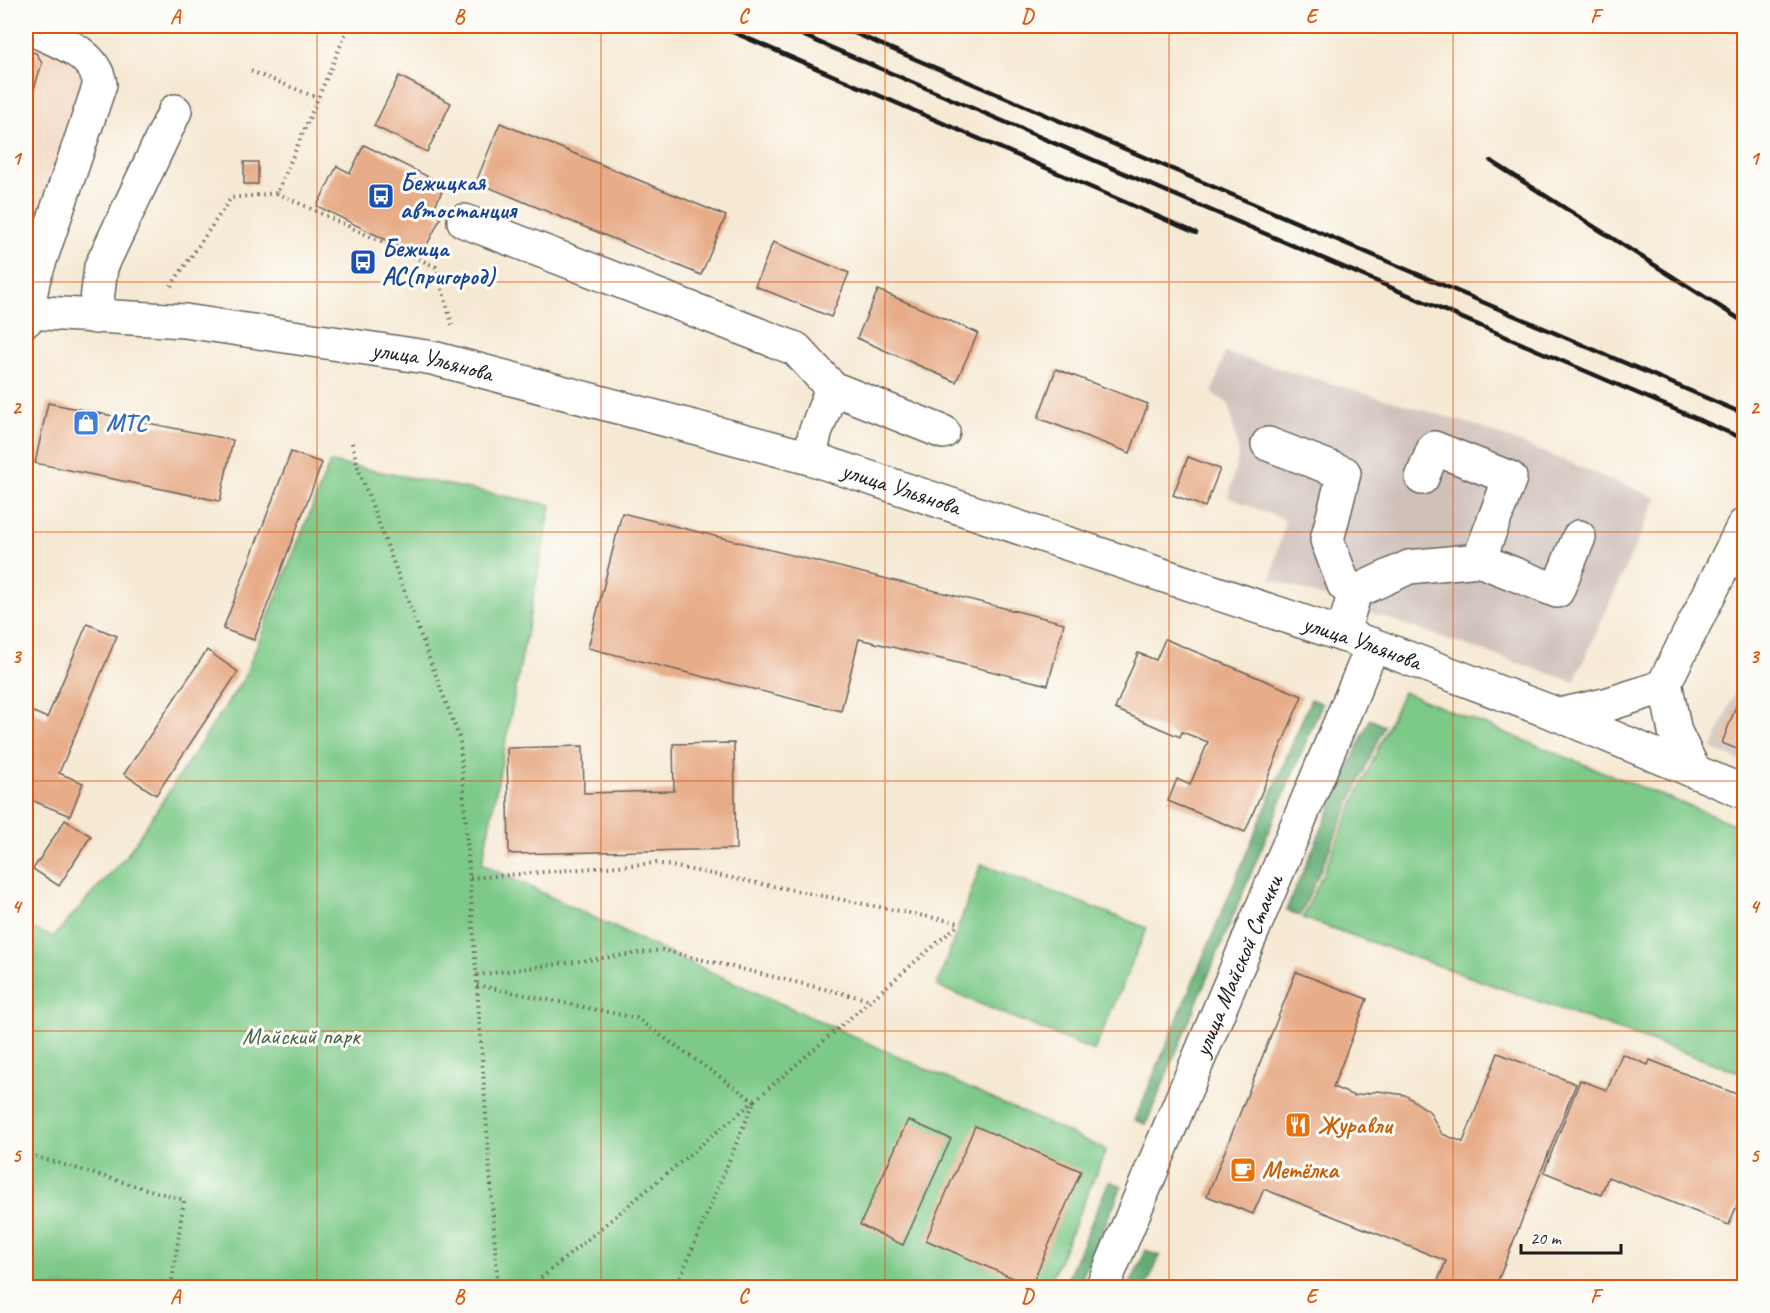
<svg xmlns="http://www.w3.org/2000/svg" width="1770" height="1313" font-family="Caveat,sans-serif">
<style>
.built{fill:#f3d4be}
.industrial{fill:#cfc0ba}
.green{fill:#7bc988;stroke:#4c7252;stroke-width:1.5}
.forest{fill:#64ad74;stroke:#406448;stroke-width:1.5}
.building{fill:#e7ac88}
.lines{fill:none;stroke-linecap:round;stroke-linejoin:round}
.minor-casing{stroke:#68645c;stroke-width:36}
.major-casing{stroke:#68645c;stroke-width:36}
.path{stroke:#68645c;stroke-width:4;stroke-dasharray:1.5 4.5;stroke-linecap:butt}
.minor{stroke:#fff;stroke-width:33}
.major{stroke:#fff;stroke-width:33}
.rail{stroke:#1c1c1c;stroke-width:4.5}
.grid{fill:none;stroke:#de560d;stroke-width:1.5;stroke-opacity:0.55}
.labels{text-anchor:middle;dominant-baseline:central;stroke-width:6;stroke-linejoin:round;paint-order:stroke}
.transit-label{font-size:24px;font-weight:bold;fill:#164399;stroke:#fdfcf7;text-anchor:start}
.street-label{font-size:24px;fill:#1c1c1c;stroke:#fdfcf7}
.shop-label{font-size:24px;font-weight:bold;fill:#366cbe;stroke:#fdfcf7;text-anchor:start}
.park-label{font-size:24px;fill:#426147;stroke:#fdfcf7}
.food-label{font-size:24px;font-weight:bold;fill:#c56008;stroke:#fdfcf7;text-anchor:start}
.neatline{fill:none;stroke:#de560d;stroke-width:2}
.grid-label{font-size:20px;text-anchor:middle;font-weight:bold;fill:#de560d}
</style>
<rect width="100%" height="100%" fill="#fdfcf7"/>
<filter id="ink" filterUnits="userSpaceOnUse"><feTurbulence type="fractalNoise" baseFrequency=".0167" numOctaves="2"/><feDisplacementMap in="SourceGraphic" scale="12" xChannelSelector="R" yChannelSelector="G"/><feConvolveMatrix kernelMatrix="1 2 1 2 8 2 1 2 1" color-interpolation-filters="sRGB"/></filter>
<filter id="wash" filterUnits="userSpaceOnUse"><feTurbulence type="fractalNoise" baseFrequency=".008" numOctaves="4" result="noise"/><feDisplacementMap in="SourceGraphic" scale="24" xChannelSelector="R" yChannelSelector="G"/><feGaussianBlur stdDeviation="1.35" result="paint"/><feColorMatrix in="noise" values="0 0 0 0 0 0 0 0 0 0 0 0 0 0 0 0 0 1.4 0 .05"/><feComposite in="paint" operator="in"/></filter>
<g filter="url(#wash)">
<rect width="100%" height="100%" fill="#f6e9d4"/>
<path class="built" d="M 26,26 L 55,26 L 101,50 L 26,262 Z"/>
<g class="industrial">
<path d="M 1225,353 L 1475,425 L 1657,498 L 1574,682 L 1271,579 L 1285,520 L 1228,497 L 1239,455 L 1229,404 L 1212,393 Z"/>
<path d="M 1744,668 L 1744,762 L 1712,749 Z"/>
</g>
<g class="green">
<path d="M 330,462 L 551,505 L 482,864 L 662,950 L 1106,1150 L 1048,1287 L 26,1287 L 26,926 L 53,937 L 127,855 L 244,678 Z"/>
<path d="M 1403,692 L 1744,828 L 1744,1074 L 1303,918 Z"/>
<path d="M 981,864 L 1147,928 L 1094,1051 L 937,986 Z"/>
</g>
<g class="forest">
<path d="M 1311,699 L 1322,704 L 1146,1124 L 1135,1120 Z"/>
<path d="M 1370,719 L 1384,726 L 1300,916 L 1286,910 Z"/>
<path d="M 1109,1181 L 1122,1186 L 1078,1287 L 1064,1287 Z"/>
<path d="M 1146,1250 L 1160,1256 L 1146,1287 L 1129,1287 Z"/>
</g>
<g id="blocks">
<g class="building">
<path d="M 26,51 L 36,53 L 42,63 L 26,115 Z"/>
<path d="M 399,76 L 451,103 L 427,152 L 374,126 Z"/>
<path d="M 500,123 L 726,216 L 701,275 L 476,182 Z"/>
<path d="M 364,145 L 445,185 L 432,212 L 441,217 L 421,257 L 317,206 L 337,166 L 350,173 Z"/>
<rect x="244" y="162" width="14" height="22"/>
<path d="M 773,242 L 849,273 L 831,317 L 755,286 Z"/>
<path d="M 878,290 L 978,333 L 956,382 L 857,338 Z"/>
<path d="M 1056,369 L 1148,404 L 1130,453 L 1038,418 Z"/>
<path d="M 48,403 L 233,440 L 220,501 L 35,463 Z"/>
<path d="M 291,452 L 322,463 L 254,640 L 223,629 Z"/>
<path d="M 1188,457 L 1220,469 L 1205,507 L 1173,495 Z"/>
<path d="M 622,513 L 1064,623 L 1048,685 L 859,639 L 841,711 L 588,648 Z"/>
<path d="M 87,624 L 117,636 L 59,773 L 83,783 L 70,816 L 26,798 L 26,719 L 29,710 L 47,718 Z"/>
<path d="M 1165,639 L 1302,696 L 1245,832 L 1168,801 L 1177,779 L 1190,785 L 1208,742 L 1182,732 L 1180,737 L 1115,709 L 1138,653 L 1156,660 Z"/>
<path d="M 207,650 L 238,672 L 156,795 L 124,774 Z"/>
<path d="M 1738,701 L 1744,704 L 1744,752 L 1722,743 Z"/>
<path d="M 734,743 L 736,849 L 509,854 L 507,748 L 583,746 L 584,793 L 674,791 L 673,744 Z"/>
<path d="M 65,820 L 91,836 L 59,886 L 33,869 Z"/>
<path d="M 1296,972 L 1367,999 L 1333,1087 L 1354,1096 L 1378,1091 L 1405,1095 L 1429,1111 L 1442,1134 L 1463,1142 L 1498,1053 L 1576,1084 L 1495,1288 L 1435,1288 L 1446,1261 L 1264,1189 L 1253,1214 L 1207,1196 Z"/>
<path d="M 1622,1054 L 1648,1065 L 1650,1060 L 1744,1097 L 1744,1187 L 1729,1225 L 1608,1177 L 1601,1195 L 1544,1172 L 1580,1080 L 1607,1090 Z"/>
<path d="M 908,1120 L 951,1139 L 903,1245 L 860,1225 Z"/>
<path d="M 975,1126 L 1081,1171 L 1031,1286 L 926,1240 Z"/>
<path d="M 1343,1281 L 1358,1288 L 1340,1288 Z"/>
</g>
</g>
</g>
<g filter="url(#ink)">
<use href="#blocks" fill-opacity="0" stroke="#68645c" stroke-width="1.5"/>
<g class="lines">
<defs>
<g id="minor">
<path d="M 26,26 C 53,40 95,50 100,84 L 33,281 L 26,320"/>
<path d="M 464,221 L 796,349 L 832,388"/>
<path d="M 95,317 L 101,267 L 175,111"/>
<path d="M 1268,444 L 1344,473 L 1327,540 L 1344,585 L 1355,592 L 1342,635"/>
<path d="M 810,458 L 815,433 L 832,388 L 943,432"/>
<path d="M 1479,560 L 1557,591 L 1579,537"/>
<path d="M 1355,592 L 1409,567 L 1479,560 L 1510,478 L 1434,448 L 1422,478"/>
<path id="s1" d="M 1102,1288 L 1373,645"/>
</g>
<g id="major">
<path id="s2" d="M 26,312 L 185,321 L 433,358 L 810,458 L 1373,645 L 1559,715 L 1744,792"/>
<path d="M 1665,682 L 1675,732 L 1694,771"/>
<path d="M 1559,715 L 1609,704 L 1659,688 L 1665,682 L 1744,525"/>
</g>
</defs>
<use href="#minor" class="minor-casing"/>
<use href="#major" class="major-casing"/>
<g class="path">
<path d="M 251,71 L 318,98"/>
<path d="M 277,193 L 436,267 L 453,328"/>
<path d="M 171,286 L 231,198 L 277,193 L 349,26"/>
<path d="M 352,443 L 358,468 L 460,740 L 498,1288"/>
<path d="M 470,878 L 656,863 L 960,923"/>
<path d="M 477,975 L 662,950 L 870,1000"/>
<path d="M 477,985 L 636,1018 L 754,1101 L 529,1288"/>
<path d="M 26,1157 L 27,1154 L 184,1200 L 171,1288"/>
<path d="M 676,1288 L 754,1101 L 959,924"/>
</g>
<use href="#minor" class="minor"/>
<use href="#major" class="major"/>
<g class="rail">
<path d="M 719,26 L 1196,233"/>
<path d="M 781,26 L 1744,439"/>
<path d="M 838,26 L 1744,414"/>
<path d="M 1491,161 L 1744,322"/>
</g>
</g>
</g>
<path class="grid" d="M 317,26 L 317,1288M 601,26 L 601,1288M 885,26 L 885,1288M 1169,26 L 1169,1288M 1453,26 L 1453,1288M 26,282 L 1744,282M 26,532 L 1744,532M 26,781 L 1744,781M 26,1031 L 1744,1031"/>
<defs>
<symbol id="bus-square" viewBox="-11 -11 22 22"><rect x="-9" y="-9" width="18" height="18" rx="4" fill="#1a4fb4" stroke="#fdfcf7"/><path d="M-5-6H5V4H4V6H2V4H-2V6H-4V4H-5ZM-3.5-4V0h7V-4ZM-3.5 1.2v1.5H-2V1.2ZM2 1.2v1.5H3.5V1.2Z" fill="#fff"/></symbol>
<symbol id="shop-square" viewBox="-11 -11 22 22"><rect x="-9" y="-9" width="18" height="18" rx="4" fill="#3f7fe0" stroke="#fdfcf7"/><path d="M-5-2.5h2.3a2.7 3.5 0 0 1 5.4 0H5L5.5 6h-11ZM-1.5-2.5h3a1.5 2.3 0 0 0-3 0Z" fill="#fff"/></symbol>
<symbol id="restaurant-square" viewBox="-11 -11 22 22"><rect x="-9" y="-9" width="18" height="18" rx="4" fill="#e8710a" stroke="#fdfcf7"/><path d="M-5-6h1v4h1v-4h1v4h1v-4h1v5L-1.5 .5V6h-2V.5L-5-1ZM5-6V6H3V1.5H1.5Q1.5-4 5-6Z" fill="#fff"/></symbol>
<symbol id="cafe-square" viewBox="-11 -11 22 22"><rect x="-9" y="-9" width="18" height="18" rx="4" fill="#e8710a" stroke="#fdfcf7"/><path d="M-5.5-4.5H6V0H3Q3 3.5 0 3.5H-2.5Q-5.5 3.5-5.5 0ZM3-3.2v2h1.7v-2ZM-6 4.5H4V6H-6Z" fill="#fff"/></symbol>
</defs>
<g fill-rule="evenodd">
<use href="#bus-square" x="366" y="181" width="30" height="30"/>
<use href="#bus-square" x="348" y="247" width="30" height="30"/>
<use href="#shop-square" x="71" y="408" width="30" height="30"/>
<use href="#restaurant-square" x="1283" y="1110" width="30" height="30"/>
<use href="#cafe-square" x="1228" y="1155" width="30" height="30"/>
</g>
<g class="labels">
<g class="transit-label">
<text x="400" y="182">Бежицкая<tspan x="400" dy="28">автостанция</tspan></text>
<text x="382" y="248">Бежица<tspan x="382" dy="28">АС(пригород)</tspan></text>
</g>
<g class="street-label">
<text stroke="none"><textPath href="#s2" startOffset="410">улица Ульянова</textPath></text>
<text stroke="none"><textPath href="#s2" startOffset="896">улица Ульянова</textPath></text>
<text stroke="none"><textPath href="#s2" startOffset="1382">улица Ульянова</textPath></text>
<text stroke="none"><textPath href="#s1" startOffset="350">улица Майской Стачки</textPath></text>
</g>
<g class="shop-label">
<text x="106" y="423">МТС</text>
</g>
<g class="park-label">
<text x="301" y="1036">Майский парк</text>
</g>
<g class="food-label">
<text x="1318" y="1125">Журавли</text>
<text x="1262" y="1170">Метёлка</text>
</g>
</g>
<rect width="1770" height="1313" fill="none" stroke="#fdfcf7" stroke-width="66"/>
<path d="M1521 1244v9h100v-9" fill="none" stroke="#1c1c1c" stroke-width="3"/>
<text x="1530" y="1244" font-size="18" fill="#1c1c1c" stroke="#fdfcf7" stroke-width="4.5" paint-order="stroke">20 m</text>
<rect x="33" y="33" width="1704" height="1247" class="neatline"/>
<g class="grid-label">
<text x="175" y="23">A</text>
<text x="459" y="23">B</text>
<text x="743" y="23">C</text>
<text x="1027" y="23">D</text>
<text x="1311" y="23">E</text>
<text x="1595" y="23">F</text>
<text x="16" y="165">1</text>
<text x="1754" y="165">1</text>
<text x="16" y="414">2</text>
<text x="1754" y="414">2</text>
<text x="16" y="663">3</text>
<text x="1754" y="663">3</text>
<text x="16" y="913">4</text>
<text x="1754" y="913">4</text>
<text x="16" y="1162">5</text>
<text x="1754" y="1162">5</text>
<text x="175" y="1303">A</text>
<text x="459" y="1303">B</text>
<text x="743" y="1303">C</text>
<text x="1027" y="1303">D</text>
<text x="1311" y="1303">E</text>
<text x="1595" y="1303">F</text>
</g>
</svg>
